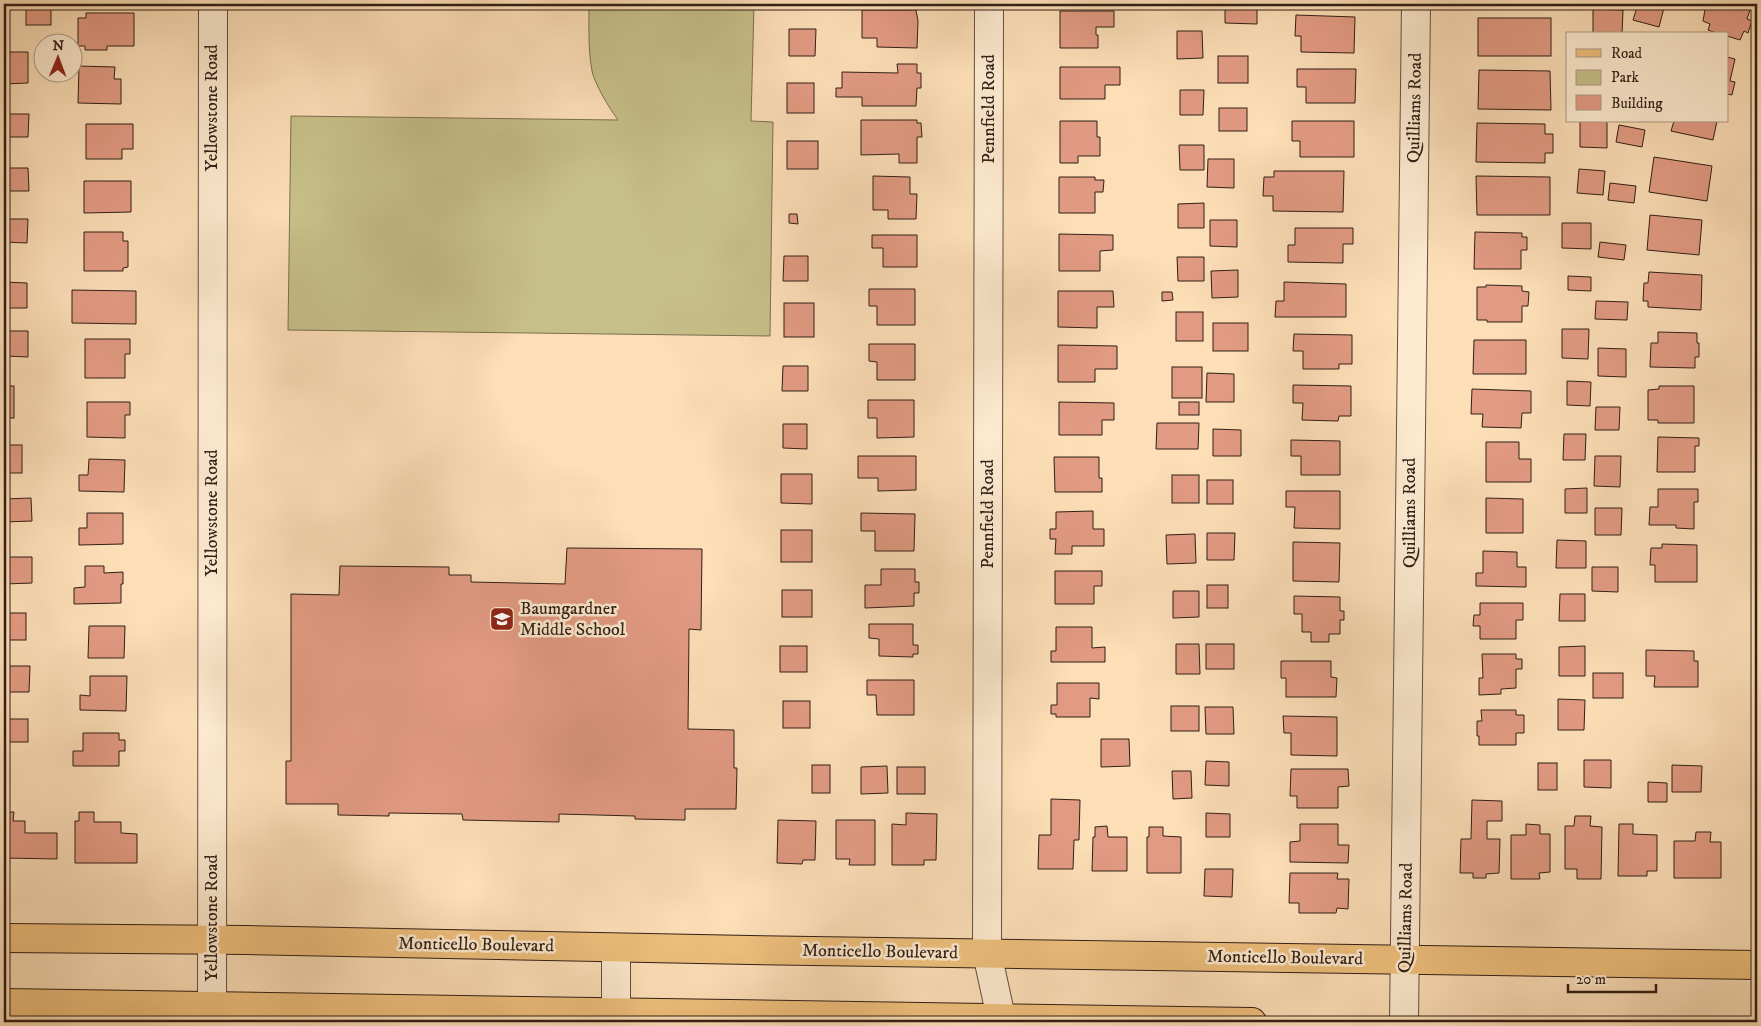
<svg xmlns="http://www.w3.org/2000/svg" width="1761" height="1026" font-family="'IM FELL DW Pica',serif">
<style>
.green{fill:#c7bf89;stroke:#7c6f50}
.building{fill:#e29b83;stroke:#311f16}
.lines{fill:none;stroke-linecap:round;stroke-linejoin:round}
.minor-casing{stroke:#644f3e;stroke-width:30}
.major-casing{stroke:#311f16;stroke-width:30}
.minor{stroke:#fdead0;stroke-width:28}
.major{stroke:#eebf7c;stroke-width:28}
.labels{text-anchor:middle;dominant-baseline:central;stroke-width:5;stroke-linejoin:round;paint-order:stroke}
.street-label{font-size:18px;fill:#311f16;stroke:#fdead0}
.poi-label{font-size:18px;fill:#311f16;stroke:#fdead0;text-anchor:start}
</style>
<rect width="100%" height="100%" fill="#fcdeb7"/>
<filter id="stains"><feTurbulence type="fractalNoise" baseFrequency=".004" numOctaves="4"/><feColorMatrix values="0 0 0 0 .2 0 0 0 0 .09 0 0 0 0 .02 0 0 0 .5 -.17"/></filter>
<radialGradient id="worn" r=".72"><stop offset=".6" stop-color="#630" stop-opacity="0"/><stop offset="1" stop-color="#630" stop-opacity=".3"/></radialGradient>
<path class="green" d="M 589,4 L 754,4 L 751,121 L 773,122 L 770,336 L 288,330 L 291,116 L 618,120 C 610,109 595,85 592,71 C 588,50 589,25 589,4 Z"/>
<g class="building">
<rect x="26" y="4" width="25" height="21"/>
<path d="M 1225,4 L 1257,4 L 1257,24 L 1225,23 Z"/>
<path d="M 1638,4 L 1665,4 L 1659,27 L 1633,20 Z"/>
<path d="M 1706,4 L 1752,4 L 1747,19 L 1752,21 L 1748,33 L 1744,31 L 1740,40 L 1727,36 L 1727,34 L 1719,34 L 1708,30 L 1710,24 L 1703,21 Z"/>
<path d="M 1593,9 L 1623,10 L 1622,34 L 1593,34 Z"/>
<path d="M 862,10 L 916,10 L 918,21 L 917,48 L 877,47 L 877,38 L 862,38 Z"/>
<path d="M 1060,11 L 1114,11 L 1114,27 L 1096,27 L 1096,35 L 1098,35 L 1098,48 L 1060,48 Z"/>
<path d="M 86,13 L 134,13 L 134,46 L 107,46 L 107,50 L 85,50 L 85,46 L 78,46 L 78,18 L 86,18 Z"/>
<path d="M 1296,15 L 1355,17 L 1354,53 L 1301,52 L 1301,36 L 1295,36 Z"/>
<rect x="1478" y="18" width="73" height="38"/>
<path d="M 789,29 L 816,29 L 815,56 L 789,56 Z"/>
<path d="M 1177,31 L 1202,31 L 1203,58 L 1177,59 Z"/>
<path d="M 4,52 L 28,52 L 28,83 L 4,84 Z"/>
<rect x="1218" y="56" width="30" height="27"/>
<path d="M 1727,57 L 1735,59 L 1730,81 L 1735,82 L 1732,95 L 1727,94 Z"/>
<path d="M 897,64 L 917,64 L 917,73 L 921,73 L 921,88 L 917,88 L 916,106 L 862,106 L 862,97 L 836,97 L 836,88 L 842,88 L 842,72 L 898,73 Z"/>
<path d="M 79,66 L 115,67 L 114,79 L 121,79 L 121,104 L 78,103 Z"/>
<path d="M 1060,67 L 1120,67 L 1120,85 L 1105,85 L 1105,99 L 1060,99 Z"/>
<path d="M 1297,69 L 1356,69 L 1355,103 L 1306,103 L 1306,87 L 1297,87 Z"/>
<path d="M 1479,70 L 1550,71 L 1551,110 L 1478,109 Z"/>
<rect x="787" y="83" width="27" height="30"/>
<path d="M 1180,90 L 1204,90 L 1203,115 L 1180,115 Z"/>
<rect x="1219" y="108" width="28" height="23"/>
<path d="M 5,114 L 29,114 L 28,137 L 5,137 Z"/>
<path d="M 861,120 L 917,120 L 917,123 L 921,123 L 922,137 L 917,137 L 917,163 L 899,163 L 899,154 L 861,155 Z"/>
<path d="M 1060,121 L 1097,121 L 1097,137 L 1100,137 L 1100,156 L 1078,156 L 1078,163 L 1060,163 Z"/>
<path d="M 1292,121 L 1354,121 L 1354,157 L 1300,157 L 1300,141 L 1292,141 Z"/>
<path d="M 1580,121 L 1607,121 L 1607,148 L 1580,147 Z"/>
<path d="M 1674,121 L 1717,121 L 1713,140 L 1671,131 Z"/>
<path d="M 1477,123 L 1545,124 L 1545,134 L 1553,134 L 1553,153 L 1545,153 L 1545,163 L 1476,162 Z"/>
<path d="M 86,124 L 133,124 L 133,149 L 122,149 L 122,159 L 86,159 Z"/>
<path d="M 1619,125 L 1645,130 L 1642,147 L 1616,142 Z"/>
<rect x="787" y="141" width="31" height="28"/>
<path d="M 1179,145 L 1204,145 L 1204,170 L 1180,170 Z"/>
<path d="M 1654,157 L 1712,166 L 1707,201 L 1649,192 Z"/>
<path d="M 1208,159 L 1234,159 L 1234,188 L 1207,187 Z"/>
<path d="M 5,168 L 28,168 L 29,191 L 5,191 Z"/>
<path d="M 1579,169 L 1605,171 L 1603,195 L 1577,193 Z"/>
<path d="M 1274,171 L 1344,171 L 1343,212 L 1273,211 L 1273,196 L 1263,196 L 1264,177 L 1274,177 Z"/>
<path d="M 873,176 L 910,177 L 910,194 L 917,194 L 916,219 L 888,219 L 888,210 L 873,210 Z"/>
<path d="M 1476,176 L 1550,177 L 1550,215 L 1477,215 Z"/>
<path d="M 1059,177 L 1095,177 L 1095,180 L 1104,180 L 1103,192 L 1095,192 L 1095,213 L 1059,213 Z"/>
<path d="M 84,181 L 131,181 L 131,212 L 84,213 Z"/>
<path d="M 1610,183 L 1636,186 L 1634,203 L 1608,200 Z"/>
<path d="M 1204,203 L 1204,228 L 1178,228 L 1178,204 Z"/>
<path d="M 789,214 L 797,214 L 798,224 L 789,223 Z"/>
<path d="M 1650,215 L 1702,220 L 1699,255 L 1647,250 Z"/>
<path d="M 4,219 L 28,219 L 27,243 L 4,242 Z"/>
<path d="M 1210,220 L 1237,220 L 1237,247 L 1210,246 Z"/>
<path d="M 1562,223 L 1591,223 L 1591,249 L 1562,248 Z"/>
<path d="M 1295,228 L 1353,228 L 1353,244 L 1343,244 L 1343,263 L 1288,262 L 1288,245 L 1295,245 Z"/>
<path d="M 84,232 L 123,232 L 123,241 L 128,241 L 128,267 L 123,268 L 123,271 L 84,271 Z"/>
<path d="M 1475,232 L 1522,233 L 1522,237 L 1527,237 L 1527,250 L 1521,250 L 1521,269 L 1474,269 Z"/>
<path d="M 1059,234 L 1113,235 L 1113,250 L 1100,251 L 1100,271 L 1059,271 Z"/>
<path d="M 872,235 L 917,235 L 917,267 L 883,267 L 883,248 L 872,248 Z"/>
<path d="M 1600,242 L 1626,245 L 1624,260 L 1598,257 Z"/>
<path d="M 784,256 L 808,256 L 808,281 L 783,281 Z"/>
<path d="M 1177,257 L 1204,257 L 1204,281 L 1178,281 Z"/>
<path d="M 1238,270 L 1238,297 L 1212,298 L 1211,271 Z"/>
<path d="M 1649,272 L 1702,275 L 1701,310 L 1648,307 L 1648,301 L 1643,301 L 1644,283 L 1648,283 Z"/>
<path d="M 1568,276 L 1591,277 L 1591,291 L 1568,290 Z"/>
<path d="M 4,282 L 27,283 L 27,308 L 4,308 Z"/>
<path d="M 1284,282 L 1346,284 L 1346,317 L 1275,317 L 1276,301 L 1284,301 Z"/>
<path d="M 1486,285 L 1522,286 L 1522,291 L 1529,292 L 1528,306 L 1522,306 L 1522,322 L 1487,322 L 1487,320 L 1477,320 L 1477,287 L 1486,287 Z"/>
<path d="M 869,289 L 915,289 L 915,325 L 877,325 L 877,306 L 869,306 Z"/>
<path d="M 72,290 L 136,291 L 136,324 L 72,323 Z"/>
<path d="M 1058,291 L 1113,291 L 1114,307 L 1097,307 L 1097,328 L 1058,327 Z"/>
<path d="M 1162,292 L 1172,292 L 1173,300 L 1162,301 Z"/>
<path d="M 1596,301 L 1628,302 L 1627,320 L 1595,319 Z"/>
<rect x="784" y="303" width="30" height="34"/>
<rect x="1176" y="312" width="27" height="29"/>
<rect x="1213" y="323" width="35" height="28"/>
<path d="M 1562,329 L 1589,329 L 1588,359 L 1562,358 Z"/>
<path d="M 4,331 L 28,331 L 28,357 L 4,356 Z"/>
<path d="M 1658,332 L 1697,333 L 1697,343 L 1699,343 L 1699,357 L 1695,357 L 1695,368 L 1650,367 L 1651,343 L 1658,343 Z"/>
<path d="M 1294,334 L 1352,335 L 1352,364 L 1339,364 L 1339,369 L 1303,369 L 1303,351 L 1293,351 Z"/>
<path d="M 85,339 L 130,339 L 130,354 L 125,354 L 125,378 L 85,378 Z"/>
<path d="M 1474,340 L 1526,340 L 1526,374 L 1473,374 Z"/>
<path d="M 869,344 L 915,344 L 915,380 L 877,380 L 877,362 L 869,361 Z"/>
<path d="M 1058,345 L 1117,346 L 1117,369 L 1095,369 L 1095,382 L 1058,382 Z"/>
<path d="M 1598,348 L 1626,349 L 1626,377 L 1598,376 Z"/>
<path d="M 783,366 L 808,366 L 808,391 L 782,391 Z"/>
<rect x="1172" y="367" width="30" height="31"/>
<path d="M 1207,373 L 1234,374 L 1234,402 L 1206,402 Z"/>
<path d="M 1567,381 L 1591,382 L 1590,406 L 1567,405 Z"/>
<path d="M 1293,385 L 1351,386 L 1351,416 L 1339,416 L 1338,421 L 1302,420 L 1303,403 L 1293,403 Z"/>
<rect x="4" y="386" width="10" height="32"/>
<path d="M 1659,386 L 1694,386 L 1694,423 L 1658,423 L 1658,420 L 1648,420 L 1648,390 L 1659,389 Z"/>
<path d="M 1472,389 L 1531,391 L 1531,413 L 1522,413 L 1521,428 L 1482,427 L 1483,414 L 1471,414 Z"/>
<path d="M 868,400 L 914,400 L 914,437 L 877,438 L 877,418 L 868,418 Z"/>
<path d="M 87,402 L 130,402 L 130,415 L 125,415 L 125,438 L 87,437 Z"/>
<path d="M 1059,402 L 1114,403 L 1114,420 L 1102,420 L 1102,435 L 1059,435 Z"/>
<rect x="1179" y="402" width="20" height="13"/>
<path d="M 1596,407 L 1620,407 L 1619,430 L 1595,430 Z"/>
<path d="M 1157,423 L 1199,423 L 1198,449 L 1156,449 Z"/>
<path d="M 783,424 L 807,424 L 807,449 L 783,448 Z"/>
<path d="M 1213,429 L 1241,430 L 1241,456 L 1213,456 Z"/>
<path d="M 1564,434 L 1586,434 L 1585,460 L 1563,460 Z"/>
<path d="M 1658,437 L 1699,438 L 1699,446 L 1695,446 L 1695,472 L 1657,472 Z"/>
<path d="M 1291,440 L 1340,441 L 1340,475 L 1301,475 L 1301,456 L 1291,456 Z"/>
<path d="M 1486,442 L 1519,442 L 1519,459 L 1531,459 L 1531,482 L 1486,482 Z"/>
<rect x="4" y="445" width="18" height="28"/>
<path d="M 858,456 L 916,456 L 916,490 L 878,491 L 878,478 L 858,478 Z"/>
<path d="M 1595,456 L 1621,456 L 1620,487 L 1594,486 Z"/>
<path d="M 1054,457 L 1099,457 L 1099,478 L 1102,478 L 1102,492 L 1055,492 Z"/>
<path d="M 89,459 L 125,460 L 124,492 L 79,491 L 79,475 L 88,475 Z"/>
<path d="M 781,474 L 812,474 L 812,504 L 781,503 Z"/>
<rect x="1172" y="475" width="27" height="28"/>
<rect x="1207" y="480" width="26" height="24"/>
<path d="M 1587,488 L 1587,513 L 1565,513 L 1565,489 Z"/>
<path d="M 1658,489 L 1698,489 L 1698,502 L 1694,502 L 1694,529 L 1676,528 L 1676,525 L 1649,525 L 1650,507 L 1658,507 Z"/>
<path d="M 1286,491 L 1340,491 L 1340,529 L 1294,528 L 1295,507 L 1286,507 Z"/>
<path d="M 31,498 L 32,521 L 4,522 L 4,499 Z"/>
<path d="M 1486,498 L 1523,499 L 1523,533 L 1486,533 Z"/>
<path d="M 1595,508 L 1622,508 L 1621,535 L 1595,535 Z"/>
<path d="M 1093,511 L 1093,529 L 1104,529 L 1104,546 L 1072,546 L 1072,554 L 1055,554 L 1056,539 L 1050,539 L 1050,529 L 1056,529 L 1056,512 Z"/>
<path d="M 87,513 L 123,513 L 123,544 L 79,545 L 79,528 L 87,528 Z"/>
<path d="M 861,513 L 915,514 L 914,551 L 875,551 L 875,531 L 861,531 Z"/>
<rect x="781" y="530" width="31" height="32"/>
<path d="M 1207,533 L 1235,533 L 1234,560 L 1207,560 Z"/>
<path d="M 1195,534 L 1196,563 L 1167,564 L 1166,535 Z"/>
<path d="M 1557,540 L 1586,541 L 1586,568 L 1556,568 Z"/>
<path d="M 1293,542 L 1340,543 L 1339,582 L 1293,581 Z"/>
<path d="M 1662,544 L 1697,545 L 1697,582 L 1655,582 L 1655,565 L 1650,565 L 1651,548 L 1662,548 Z"/>
<path d="M 567,548 L 702,549 L 701,630 L 689,629 L 688,729 L 734,730 L 734,768 L 737,768 L 736,809 L 685,809 L 685,820 L 635,819 L 635,816 L 559,814 L 559,822 L 463,820 L 462,814 L 389,813 L 389,816 L 338,815 L 338,804 L 286,804 L 286,761 L 291,761 L 291,594 L 339,595 L 340,566 L 449,567 L 449,575 L 471,575 L 471,582 L 565,584 Z"/>
<path d="M 1483,551 L 1517,552 L 1517,567 L 1526,567 L 1526,587 L 1476,586 L 1476,573 L 1483,573 Z"/>
<path d="M 5,557 L 32,557 L 32,583 L 5,584 Z"/>
<path d="M 85,566 L 104,566 L 104,573 L 123,572 L 123,584 L 121,584 L 121,603 L 74,604 L 74,588 L 85,587 Z"/>
<path d="M 1592,567 L 1618,567 L 1618,592 L 1592,591 Z"/>
<path d="M 881,569 L 915,569 L 915,582 L 919,582 L 919,593 L 914,593 L 914,606 L 865,608 L 865,585 L 881,585 Z"/>
<path d="M 1055,571 L 1102,571 L 1102,586 L 1094,586 L 1094,604 L 1055,604 Z"/>
<rect x="1207" y="585" width="21" height="23"/>
<rect x="782" y="590" width="30" height="27"/>
<path d="M 1173,591 L 1199,591 L 1199,617 L 1173,618 Z"/>
<path d="M 1560,594 L 1585,594 L 1585,621 L 1559,621 Z"/>
<path d="M 1294,596 L 1340,597 L 1340,611 L 1344,611 L 1344,620 L 1340,620 L 1340,634 L 1329,634 L 1329,642 L 1311,642 L 1311,632 L 1302,632 L 1302,614 L 1294,614 Z"/>
<path d="M 1480,603 L 1523,603 L 1523,620 L 1516,620 L 1516,639 L 1480,639 L 1480,626 L 1473,626 L 1474,615 L 1480,615 Z"/>
<rect x="4" y="613" width="22" height="27"/>
<path d="M 869,624 L 913,624 L 913,645 L 918,645 L 918,654 L 913,654 L 913,657 L 879,656 L 879,639 L 869,638 Z"/>
<path d="M 89,626 L 125,626 L 124,658 L 88,658 Z"/>
<path d="M 1056,627 L 1092,627 L 1092,648 L 1105,647 L 1105,662 L 1051,662 L 1051,651 L 1056,651 Z"/>
<path d="M 1176,644 L 1199,644 L 1200,674 L 1176,674 Z"/>
<rect x="1206" y="644" width="28" height="25"/>
<rect x="780" y="646" width="27" height="26"/>
<path d="M 1585,646 L 1585,676 L 1559,676 L 1559,647 Z"/>
<path d="M 1646,650 L 1694,651 L 1694,661 L 1698,661 L 1698,687 L 1654,687 L 1655,676 L 1646,676 Z"/>
<path d="M 1482,654 L 1516,654 L 1516,659 L 1522,659 L 1522,669 L 1516,669 L 1516,688 L 1501,689 L 1501,694 L 1479,695 L 1479,678 L 1483,678 Z"/>
<path d="M 1281,661 L 1331,661 L 1331,677 L 1337,678 L 1336,697 L 1286,697 L 1286,678 L 1281,678 Z"/>
<path d="M 4,666 L 30,666 L 29,692 L 4,692 Z"/>
<rect x="1593" y="673" width="30" height="25"/>
<path d="M 90,676 L 127,676 L 126,711 L 80,710 L 80,695 L 90,696 Z"/>
<path d="M 867,680 L 914,680 L 914,715 L 877,715 L 876,695 L 867,695 Z"/>
<path d="M 1057,683 L 1099,683 L 1099,699 L 1090,698 L 1090,717 L 1056,717 L 1056,714 L 1051,714 L 1051,705 L 1057,705 Z"/>
<path d="M 1558,699 L 1585,700 L 1584,730 L 1558,730 Z"/>
<rect x="783" y="701" width="27" height="27"/>
<rect x="1171" y="706" width="28" height="25"/>
<path d="M 1205,707 L 1233,707 L 1234,734 L 1206,734 Z"/>
<path d="M 1481,710 L 1516,710 L 1516,715 L 1524,715 L 1524,733 L 1516,733 L 1516,745 L 1479,745 L 1479,736 L 1477,736 L 1477,721 L 1482,721 Z"/>
<path d="M 1283,716 L 1337,717 L 1337,756 L 1291,755 L 1291,733 L 1284,733 Z"/>
<rect x="4" y="719" width="24" height="23"/>
<path d="M 83,733 L 119,733 L 119,740 L 125,740 L 125,751 L 119,751 L 119,766 L 73,766 L 73,751 L 83,751 Z"/>
<path d="M 1101,739 L 1129,739 L 1130,766 L 1101,767 Z"/>
<path d="M 1584,760 L 1611,760 L 1611,788 L 1584,787 Z"/>
<path d="M 1206,761 L 1229,762 L 1229,786 L 1205,785 Z"/>
<rect x="1538" y="763" width="19" height="27"/>
<rect x="812" y="765" width="18" height="28"/>
<path d="M 1672,765 L 1702,766 L 1701,792 L 1672,792 Z"/>
<path d="M 887,766 L 888,793 L 861,794 L 861,767 Z"/>
<rect x="897" y="767" width="28" height="27"/>
<path d="M 1291,769 L 1348,769 L 1349,786 L 1338,787 L 1338,808 L 1297,808 L 1297,796 L 1290,796 Z"/>
<path d="M 1172,771 L 1191,771 L 1192,798 L 1173,799 Z"/>
<path d="M 1648,782 L 1667,783 L 1667,802 L 1648,802 Z"/>
<path d="M 1051,799 L 1080,800 L 1079,840 L 1074,840 L 1073,869 L 1038,869 L 1039,835 L 1051,835 Z"/>
<path d="M 1472,800 L 1502,801 L 1502,821 L 1487,821 L 1487,839 L 1500,839 L 1499,873 L 1486,874 L 1486,878 L 1473,878 L 1473,873 L 1460,873 L 1461,839 L 1471,839 Z"/>
<path d="M 4,812 L 14,812 L 13,821 L 25,821 L 25,833 L 57,833 L 57,859 L 4,858 Z"/>
<path d="M 79,812 L 94,812 L 94,822 L 121,822 L 121,833 L 137,834 L 137,863 L 75,863 L 75,821 L 79,821 Z"/>
<path d="M 906,813 L 937,814 L 936,860 L 924,860 L 924,865 L 892,865 L 892,824 L 906,825 Z"/>
<path d="M 1206,813 L 1230,814 L 1230,837 L 1206,837 Z"/>
<path d="M 1575,816 L 1591,816 L 1590,826 L 1602,827 L 1601,879 L 1577,879 L 1577,869 L 1565,869 L 1565,826 L 1574,826 Z"/>
<path d="M 778,820 L 816,821 L 815,860 L 803,860 L 802,864 L 777,863 Z"/>
<path d="M 836,820 L 875,820 L 875,865 L 849,865 L 850,859 L 836,859 Z"/>
<path d="M 1300,824 L 1338,824 L 1338,845 L 1349,845 L 1348,863 L 1290,862 L 1290,842 L 1300,841 Z"/>
<path d="M 1526,824 L 1540,825 L 1540,834 L 1550,834 L 1550,872 L 1539,873 L 1540,879 L 1511,879 L 1511,835 L 1526,835 Z"/>
<path d="M 1619,824 L 1633,824 L 1633,834 L 1657,835 L 1657,871 L 1647,871 L 1647,876 L 1618,876 Z"/>
<path d="M 1107,826 L 1108,837 L 1127,837 L 1127,871 L 1092,871 L 1093,837 L 1095,837 L 1095,827 Z"/>
<path d="M 1149,827 L 1163,827 L 1163,836 L 1181,837 L 1181,873 L 1147,873 L 1147,837 L 1149,837 Z"/>
<path d="M 1696,832 L 1711,832 L 1710,842 L 1721,842 L 1721,878 L 1674,878 L 1674,841 L 1695,841 Z"/>
<path d="M 1205,869 L 1233,869 L 1232,897 L 1204,896 Z"/>
<path d="M 1290,873 L 1338,873 L 1337,879 L 1349,879 L 1348,909 L 1337,908 L 1336,913 L 1299,913 L 1299,903 L 1289,903 Z"/>
</g>
<g class="lines">
<defs>
<g id="minor">
<path d="M 989,4 L 987,953 L 1002,1022"/>
<path d="M 212,1022 L 213,4"/>
<path d="M 616,1022 L 616,948"/>
<path d="M 1404,1022 L 1416,4"/>
</g>
<g id="major">
<path d="M 4,938 L 246,940 L 750,950 L 1757,965"/>
<path d="M 4,1003 L 1252,1022"/>
</g>
</defs>
<use href="#minor" class="minor-casing"/>
<use href="#major" class="major-casing"/>
<use href="#minor" class="minor"/>
<use href="#major" class="major"/>
</g>
<defs>
<symbol id="school-square" viewBox="-11 -11 22 22"><rect x="-9" y="-9" width="18" height="18" rx="4" fill="#8f2418" stroke="#fdead0"/><path d="M0-5L7-2L0 1L-7-2ZM-4 1L0 2.5L4 1V4Q0 6-4 4Z" fill="#fff"/></symbol>
</defs>
<g fill-rule="evenodd">
<use href="#school-square" x="488" y="605" width="28" height="28"/>
</g>
<g class="labels">
<g class="street-label">
<text transform="translate(212 108) rotate(-90)">Yellowstone Road</text>
<text transform="translate(1415 108) rotate(-89)">Quilliams Road</text>
<text transform="translate(989 109) rotate(-90)">Pennfield Road</text>
<text transform="translate(212 513) rotate(-90)">Yellowstone Road</text>
<text transform="translate(1410 513) rotate(-90)">Quilliams Road</text>
<text transform="translate(988 514) rotate(-90)">Pennfield Road</text>
<text transform="translate(212 918) rotate(-90)">Yellowstone Road</text>
<text transform="translate(1406 918) rotate(-89)">Quilliams Road</text>
<text transform="translate(476 945) rotate(1)">Monticello Boulevard</text>
<text transform="translate(880 952) rotate(1)">Monticello Boulevard</text>
<text transform="translate(1285 958) rotate(1)">Monticello Boulevard</text>
</g>
<g class="poi-label">
<text x="520" y="609">Baumgardner<tspan x="520" dy="21">Middle School</tspan></text>
</g>
</g>
<rect width="1761" height="1026" fill="none" stroke="#fcdeb7" stroke-width="20"/>
<rect x="5" y="5" width="1751" height="1016" fill="none" stroke="#311f16" stroke-width="2.5"/>
<rect x="10" y="10" width="1741" height="1006" fill="none" stroke="#311f16"/>
<rect x="1566" y="32" width="162" height="90" fill="#fdead0" stroke="#ab9986"/>
<rect x="1576" y="49" width="25" height="8" fill="#eebf7c" stroke="#ab9986"/>
<text x="1611" y="58" font-size="15" fill="#311f16">Road</text>
<rect x="1576" y="70" width="25" height="15" fill="#c7bf89" stroke="#ab9986"/>
<text x="1611" y="82" font-size="15" fill="#311f16">Park</text>
<rect x="1576" y="95" width="25" height="15" fill="#e29b83" stroke="#ab9986"/>
<text x="1611" y="108" font-size="15" fill="#311f16">Building</text>
<g transform="translate(58 58) rotate(1)"><circle r="24" fill="#fdead0" stroke="#ab9986"/>
<path d="M0-4L9 19L0 12L-9 19Z" fill="#8f2418"/>
<text y="-8" font-size="14" font-weight="bold" text-anchor="middle" fill="#311f16">N</text>
</g>
<path d="M1568 984v8h88v-8" fill="none" stroke="#311f16" stroke-width="2.5"/>
<text x="1576" y="984" font-size="15" fill="#311f16" stroke="#fdead0" stroke-width="4" paint-order="stroke">20 m</text>
<rect width="100%" height="100%" filter="url(#stains)"/>
<rect width="100%" height="100%" fill="url(#worn)"/>
</svg>
